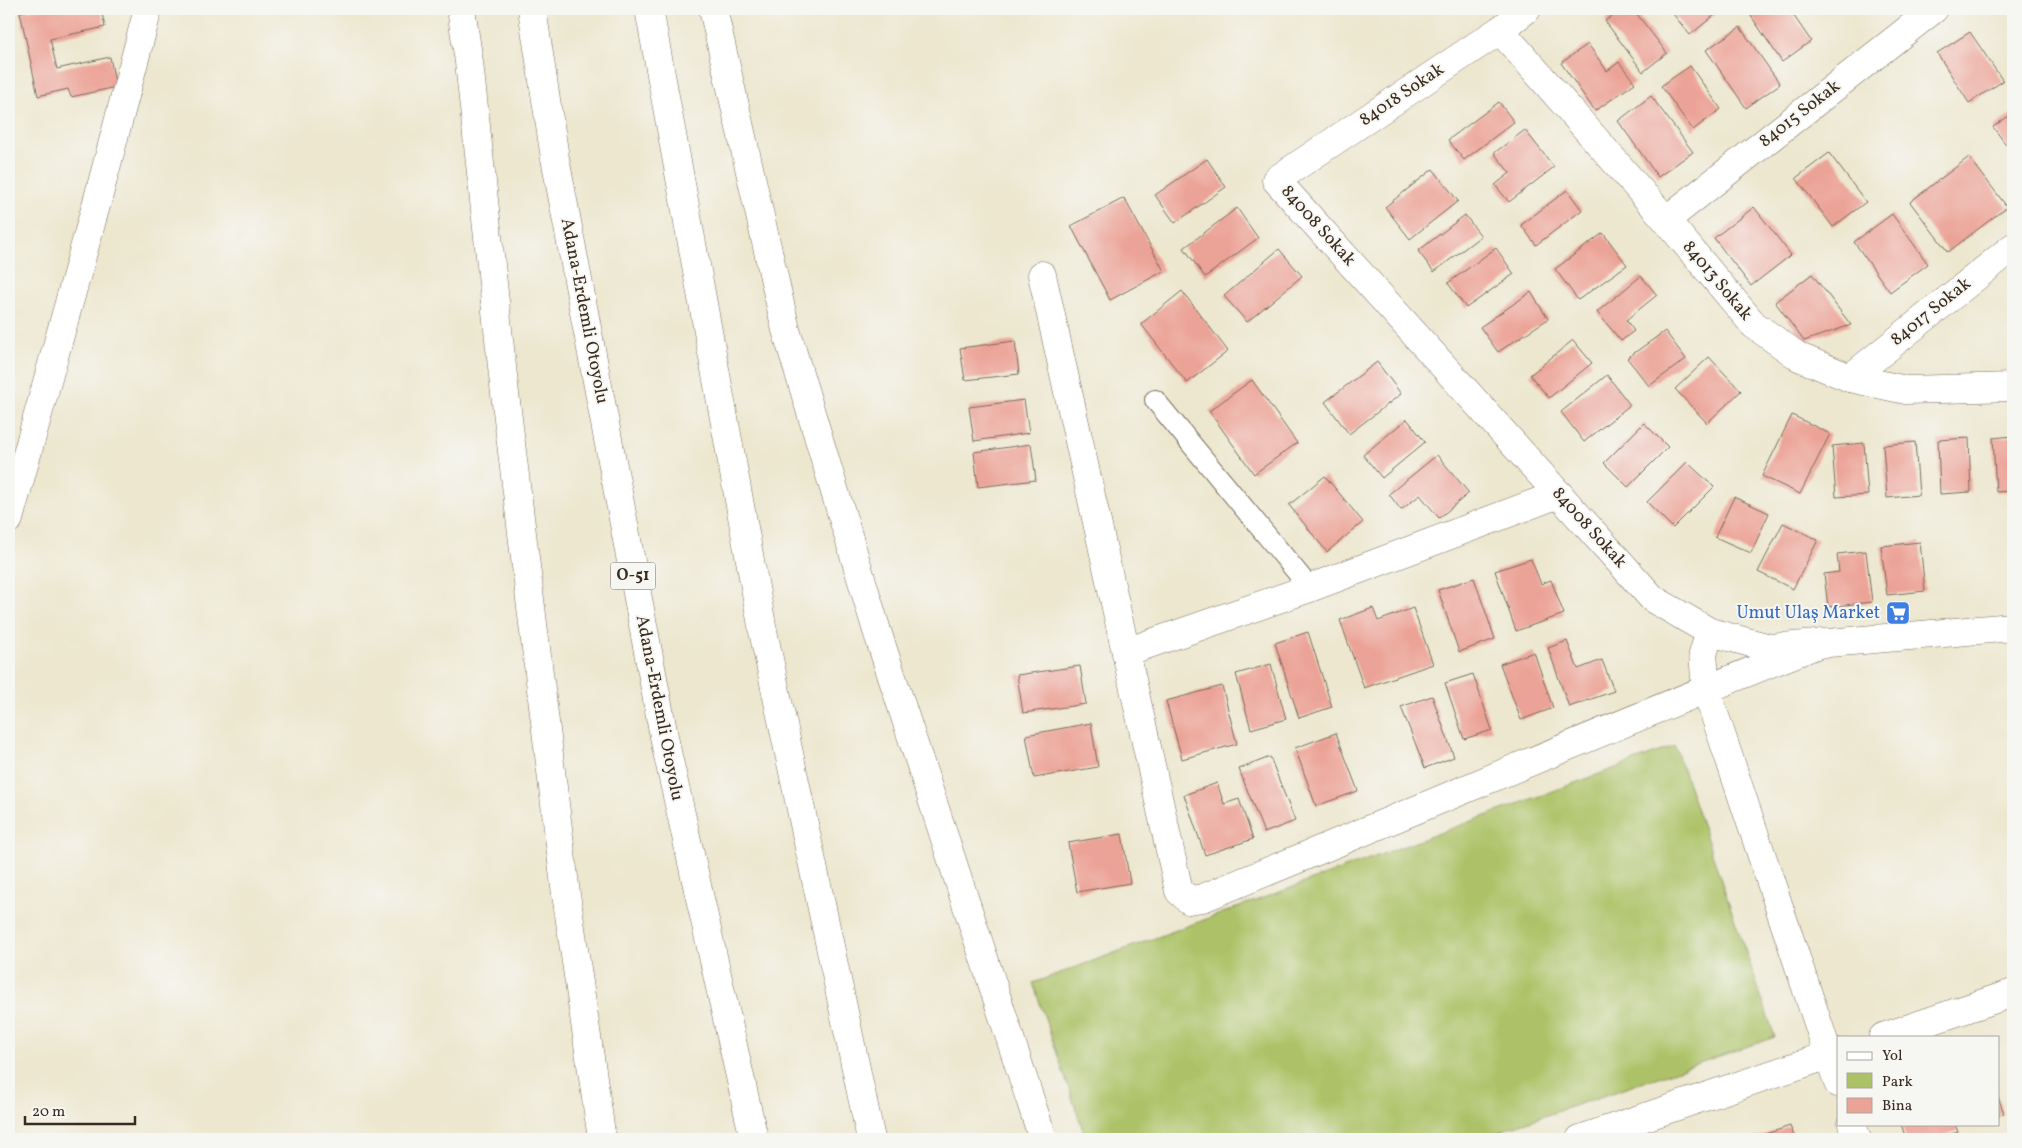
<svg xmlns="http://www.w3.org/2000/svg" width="2022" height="1148" font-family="Vollkorn,serif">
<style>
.green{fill:#adc267;stroke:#747642}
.building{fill:#eca397}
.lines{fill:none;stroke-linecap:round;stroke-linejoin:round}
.service-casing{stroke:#796c5c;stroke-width:22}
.minor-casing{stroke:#796c5c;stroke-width:29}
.motorway-casing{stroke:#796c5c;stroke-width:29}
.service{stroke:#fff;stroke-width:20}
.minor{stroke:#fff;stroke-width:28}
.motorway{stroke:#fff;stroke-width:28}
.labels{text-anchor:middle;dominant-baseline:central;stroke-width:4;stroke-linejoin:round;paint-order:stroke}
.shield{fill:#f6f6f2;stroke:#73675e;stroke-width:1}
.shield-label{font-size:16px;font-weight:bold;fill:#3b2a1e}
.street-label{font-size:18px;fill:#3b2a1e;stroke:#f6f6f2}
.shop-label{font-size:18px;fill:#366cbe;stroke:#f6f6f2;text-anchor:end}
</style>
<rect width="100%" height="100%" fill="#f6f6f2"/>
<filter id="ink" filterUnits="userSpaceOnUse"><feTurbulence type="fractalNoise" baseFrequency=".02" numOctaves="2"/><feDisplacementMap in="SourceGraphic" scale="10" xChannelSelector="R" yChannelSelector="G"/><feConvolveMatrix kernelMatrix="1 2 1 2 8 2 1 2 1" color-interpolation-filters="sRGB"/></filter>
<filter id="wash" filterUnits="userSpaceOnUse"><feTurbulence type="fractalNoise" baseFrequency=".0096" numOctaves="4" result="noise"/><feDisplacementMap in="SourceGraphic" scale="20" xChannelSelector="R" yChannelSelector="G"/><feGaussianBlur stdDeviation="1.12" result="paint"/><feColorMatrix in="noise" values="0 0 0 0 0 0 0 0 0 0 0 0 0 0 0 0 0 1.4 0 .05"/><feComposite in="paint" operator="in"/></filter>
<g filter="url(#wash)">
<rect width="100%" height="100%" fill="#ede7cf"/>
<path class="green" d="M 1675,746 L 1775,1037 L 1477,1139 L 1086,1139 L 1033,983 Z"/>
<g id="blocks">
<g class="building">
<path d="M 35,9 L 101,9 L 105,27 L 50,39 L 57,69 L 110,57 L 116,87 L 71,97 L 68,89 L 38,96 L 20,12 Z"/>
<path d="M 1622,9 L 1633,9 L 1667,53 L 1643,72 L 1605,21 Z"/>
<path d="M 1669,9 L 1722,9 L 1690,35 Z"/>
<path d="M 1755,9 L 1789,9 L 1811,41 L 1782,62 L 1749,13 Z"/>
<path d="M 1740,27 L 1780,84 L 1746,108 L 1706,50 Z"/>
<path d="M 1970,32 L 2003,81 L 1969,103 L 1937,53 Z"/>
<path d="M 1588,44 L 1607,71 L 1619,62 L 1635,83 L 1595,111 L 1561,63 Z"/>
<path d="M 1690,66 L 1721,109 L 1693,130 L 1661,86 Z"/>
<path d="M 1651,96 L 1693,152 L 1658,177 L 1618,121 Z"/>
<path d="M 1499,102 L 1514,122 L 1464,160 L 1448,140 Z"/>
<path d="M 2013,113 L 2013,154 L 1993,127 Z"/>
<path d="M 1525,130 L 1554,167 L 1509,202 L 1495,185 L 1510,173 L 1494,153 Z"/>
<path d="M 1829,153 L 1866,202 L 1833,227 L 1796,178 Z"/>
<path d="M 1969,157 L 2007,207 L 1948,252 L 1910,202 Z"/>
<path d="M 1207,159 L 1226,187 L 1175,223 L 1155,195 Z"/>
<path d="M 1433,169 L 1458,201 L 1410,239 L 1385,207 Z"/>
<path d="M 1567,190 L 1582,210 L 1536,245 L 1521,225 Z"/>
<path d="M 1124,198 L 1164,271 L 1110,300 L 1071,226 Z"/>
<path d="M 1754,207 L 1791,255 L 1751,286 L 1714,238 Z"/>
<path d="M 1237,208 L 1258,238 L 1205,277 L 1184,248 Z"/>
<path d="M 1892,214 L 1928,264 L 1890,292 L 1854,242 Z"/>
<path d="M 1465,215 L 1481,236 L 1434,272 L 1418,251 Z"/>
<path d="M 1603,233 L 1627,265 L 1578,300 L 1555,269 Z"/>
<path d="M 1496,248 L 1514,274 L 1466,308 L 1448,283 Z"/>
<path d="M 1279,249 L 1302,276 L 1247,322 L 1224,296 Z"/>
<path d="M 1812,274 L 1851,325 L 1804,341 L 1775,302 Z"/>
<path d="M 1641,276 L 1657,295 L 1626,320 L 1634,331 L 1621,341 L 1597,312 Z"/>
<path d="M 1182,291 L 1228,351 L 1187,383 L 1141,324 Z"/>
<path d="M 1531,292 L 1548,319 L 1498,352 L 1480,327 Z"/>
<path d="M 1665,331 L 1686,359 L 1649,386 L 1627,358 Z"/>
<path d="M 1573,340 L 1592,363 L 1549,398 L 1530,375 Z"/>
<path d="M 1015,341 L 1019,374 L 965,380 L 960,348 Z"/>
<path d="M 1709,357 L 1741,391 L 1707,423 L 1675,389 Z"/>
<path d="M 1377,362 L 1401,394 L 1349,434 L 1325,402 Z"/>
<path d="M 1607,375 L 1630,405 L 1584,442 L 1561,412 Z"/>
<path d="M 1252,380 L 1297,443 L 1254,474 L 1209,411 Z"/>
<path d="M 1024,400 L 1029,433 L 974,441 L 969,407 Z"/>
<path d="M 1792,415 L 1830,434 L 1800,494 L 1762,476 Z"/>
<path d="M 1407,419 L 1425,442 L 1382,478 L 1363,455 Z"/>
<path d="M 1644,423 L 1668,447 L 1628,487 L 1604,463 Z"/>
<path d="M 2013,436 L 2013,491 L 1996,492 L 1993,438 Z"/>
<path d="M 1969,438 L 1971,492 L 1940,494 L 1938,440 Z"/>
<path d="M 1915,442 L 1919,495 L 1887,498 L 1883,445 Z"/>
<path d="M 1864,443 L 1868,495 L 1836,497 L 1832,446 Z"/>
<path d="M 1031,444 L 1036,480 L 978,487 L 974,452 Z"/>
<path d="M 1437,455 L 1469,493 L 1439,518 L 1420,495 L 1401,510 L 1389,494 Z"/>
<path d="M 1687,462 L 1714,487 L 1673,528 L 1647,502 Z"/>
<path d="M 1325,476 L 1363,522 L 1327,552 L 1289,505 Z"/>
<path d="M 1734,497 L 1769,513 L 1751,553 L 1715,537 Z"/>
<path d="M 1783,523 L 1818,540 L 1793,589 L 1758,572 Z"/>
<path d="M 1920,542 L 1925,591 L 1887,595 L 1881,546 Z"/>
<path d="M 1866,551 L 1872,602 L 1828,607 L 1824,574 L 1839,572 L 1837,554 Z"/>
<path d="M 1531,559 L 1541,584 L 1551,580 L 1564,614 L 1516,631 L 1495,571 Z"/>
<path d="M 1474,578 L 1495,639 L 1459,652 L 1438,590 Z"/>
<path d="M 1373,608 L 1378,621 L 1413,608 L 1433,664 L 1364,688 L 1340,620 Z"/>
<path d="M 1308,632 L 1332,707 L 1299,718 L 1275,643 Z"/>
<path d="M 1567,641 L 1578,669 L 1602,660 L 1614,691 L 1569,707 L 1548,648 Z"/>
<path d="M 1534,652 L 1553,708 L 1521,720 L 1500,664 Z"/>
<path d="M 1271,664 L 1286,719 L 1251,729 L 1236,674 Z"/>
<path d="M 1080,666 L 1086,704 L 1023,713 L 1017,675 Z"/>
<path d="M 1473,674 L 1492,730 L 1464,739 L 1445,683 Z"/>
<path d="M 1222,686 L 1237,744 L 1182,759 L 1166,701 Z"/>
<path d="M 1432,696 L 1454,757 L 1425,768 L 1401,707 Z"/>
<path d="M 1091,723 L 1098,767 L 1034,778 L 1026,735 Z"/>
<path d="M 1336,733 L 1358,791 L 1316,806 L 1295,748 Z"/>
<path d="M 1270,757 L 1295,821 L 1264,833 L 1239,769 Z"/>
<path d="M 1217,783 L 1224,804 L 1239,799 L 1253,839 L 1205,855 L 1184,795 Z"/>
<path d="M 1122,834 L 1130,883 L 1077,892 L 1068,843 Z"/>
<path d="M 1998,1097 L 2004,1113 L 1998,1116 Z"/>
<path d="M 1901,1124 L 1955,1124 L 1958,1132 L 1935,1139 L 1906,1139 Z"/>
<path d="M 1790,1126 L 1795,1139 L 1751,1139 Z"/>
</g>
</g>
</g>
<g filter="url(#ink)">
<use href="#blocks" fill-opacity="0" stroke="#796c5c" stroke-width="1"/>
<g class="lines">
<defs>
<path id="service" d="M 1155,400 L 1310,588"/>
<g id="minor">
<path d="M 1527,9 L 1500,30 L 1276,180 L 1653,599 L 1710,632 L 1770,648 L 2013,627"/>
<path d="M 1500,30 L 1666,220 L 1754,325 L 1799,357 L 1850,378 L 1906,390 L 2013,387"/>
<path d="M 1666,220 L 1934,9"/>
<path d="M 1042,275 L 1179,891 L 1189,900 L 1203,898 C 1409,814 1614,725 1821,643"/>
<path d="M 1850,378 L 2013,247"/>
<path d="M 9,519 L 97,202 L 148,9"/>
<path d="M 1710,632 L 1703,654 L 1706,689 L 1838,1083"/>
<path d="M 1126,652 L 1310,588 L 1559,494"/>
<path d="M 1883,1037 L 2013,993"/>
<path d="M 1852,1124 L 1857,1139"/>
<path d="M 1580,1139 L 1838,1052"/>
</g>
<g id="motorway">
<path d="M 461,9 L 469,62 L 505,394 L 566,894 L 602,1139"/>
<path d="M 532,9 L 555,158 L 666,747 L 754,1139"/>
<path d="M 649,9 L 763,631 L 871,1139"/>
<path d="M 713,9 L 786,330 L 877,631 L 1043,1139"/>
</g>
</defs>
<use href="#service" class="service-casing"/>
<use href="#minor" class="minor-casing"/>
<use href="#motorway" class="motorway-casing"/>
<use href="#service" class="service"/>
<use href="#minor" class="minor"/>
<use href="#motorway" class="motorway"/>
</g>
</g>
<defs>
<symbol id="supermarket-square" viewBox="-11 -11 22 22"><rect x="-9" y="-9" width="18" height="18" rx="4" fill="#3f7fe0" stroke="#f6f6f2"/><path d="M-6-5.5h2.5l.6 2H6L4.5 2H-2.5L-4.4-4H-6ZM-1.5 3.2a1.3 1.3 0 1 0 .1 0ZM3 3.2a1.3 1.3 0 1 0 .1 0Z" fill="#fff"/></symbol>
</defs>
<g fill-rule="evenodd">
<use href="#supermarket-square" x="1884" y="599" width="28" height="28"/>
</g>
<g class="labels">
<rect class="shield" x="610.5" y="562.5" width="45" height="27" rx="4"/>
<g class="shield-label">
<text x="633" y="576">O-51</text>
</g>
<g class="street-label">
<text transform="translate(1402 95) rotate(-34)">84018 Sokak</text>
<text transform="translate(1800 114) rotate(-38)">84015 Sokak</text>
<text transform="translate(1318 226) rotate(48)">84008 Sokak</text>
<text transform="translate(1717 281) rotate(50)">84013 Sokak</text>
<text transform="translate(584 311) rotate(79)">Adana-Erdemli Otoyolu</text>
<text transform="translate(1931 312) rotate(-39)">84017 Sokak</text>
<text transform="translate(1589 528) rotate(48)">84008 Sokak</text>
<text transform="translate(659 708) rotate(79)">Adana-Erdemli Otoyolu</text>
</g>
<g class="shop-label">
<text x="1880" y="613">Umut Ulaş Market</text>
</g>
</g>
<rect width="2022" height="1148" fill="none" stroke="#f6f6f2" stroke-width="30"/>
<rect x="1837" y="1036" width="162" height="90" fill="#f6f6f2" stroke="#aba49d"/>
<rect x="1847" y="1052" width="25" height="8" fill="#ffffff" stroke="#aba49d"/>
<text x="1882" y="1060" font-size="15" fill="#3b2a1e">Yol</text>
<rect x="1847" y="1073" width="25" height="15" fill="#adc267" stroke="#aba49d"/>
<text x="1882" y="1086" font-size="15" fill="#3b2a1e">Park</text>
<rect x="1847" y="1098" width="25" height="15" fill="#eca397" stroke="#aba49d"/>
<text x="1882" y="1110" font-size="15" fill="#3b2a1e">Bina</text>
<path d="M25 1116v8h110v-8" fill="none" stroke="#3b2a1e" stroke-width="2.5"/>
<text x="32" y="1116" font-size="15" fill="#3b2a1e" stroke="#f6f6f2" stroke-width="4" paint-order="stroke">20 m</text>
</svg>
